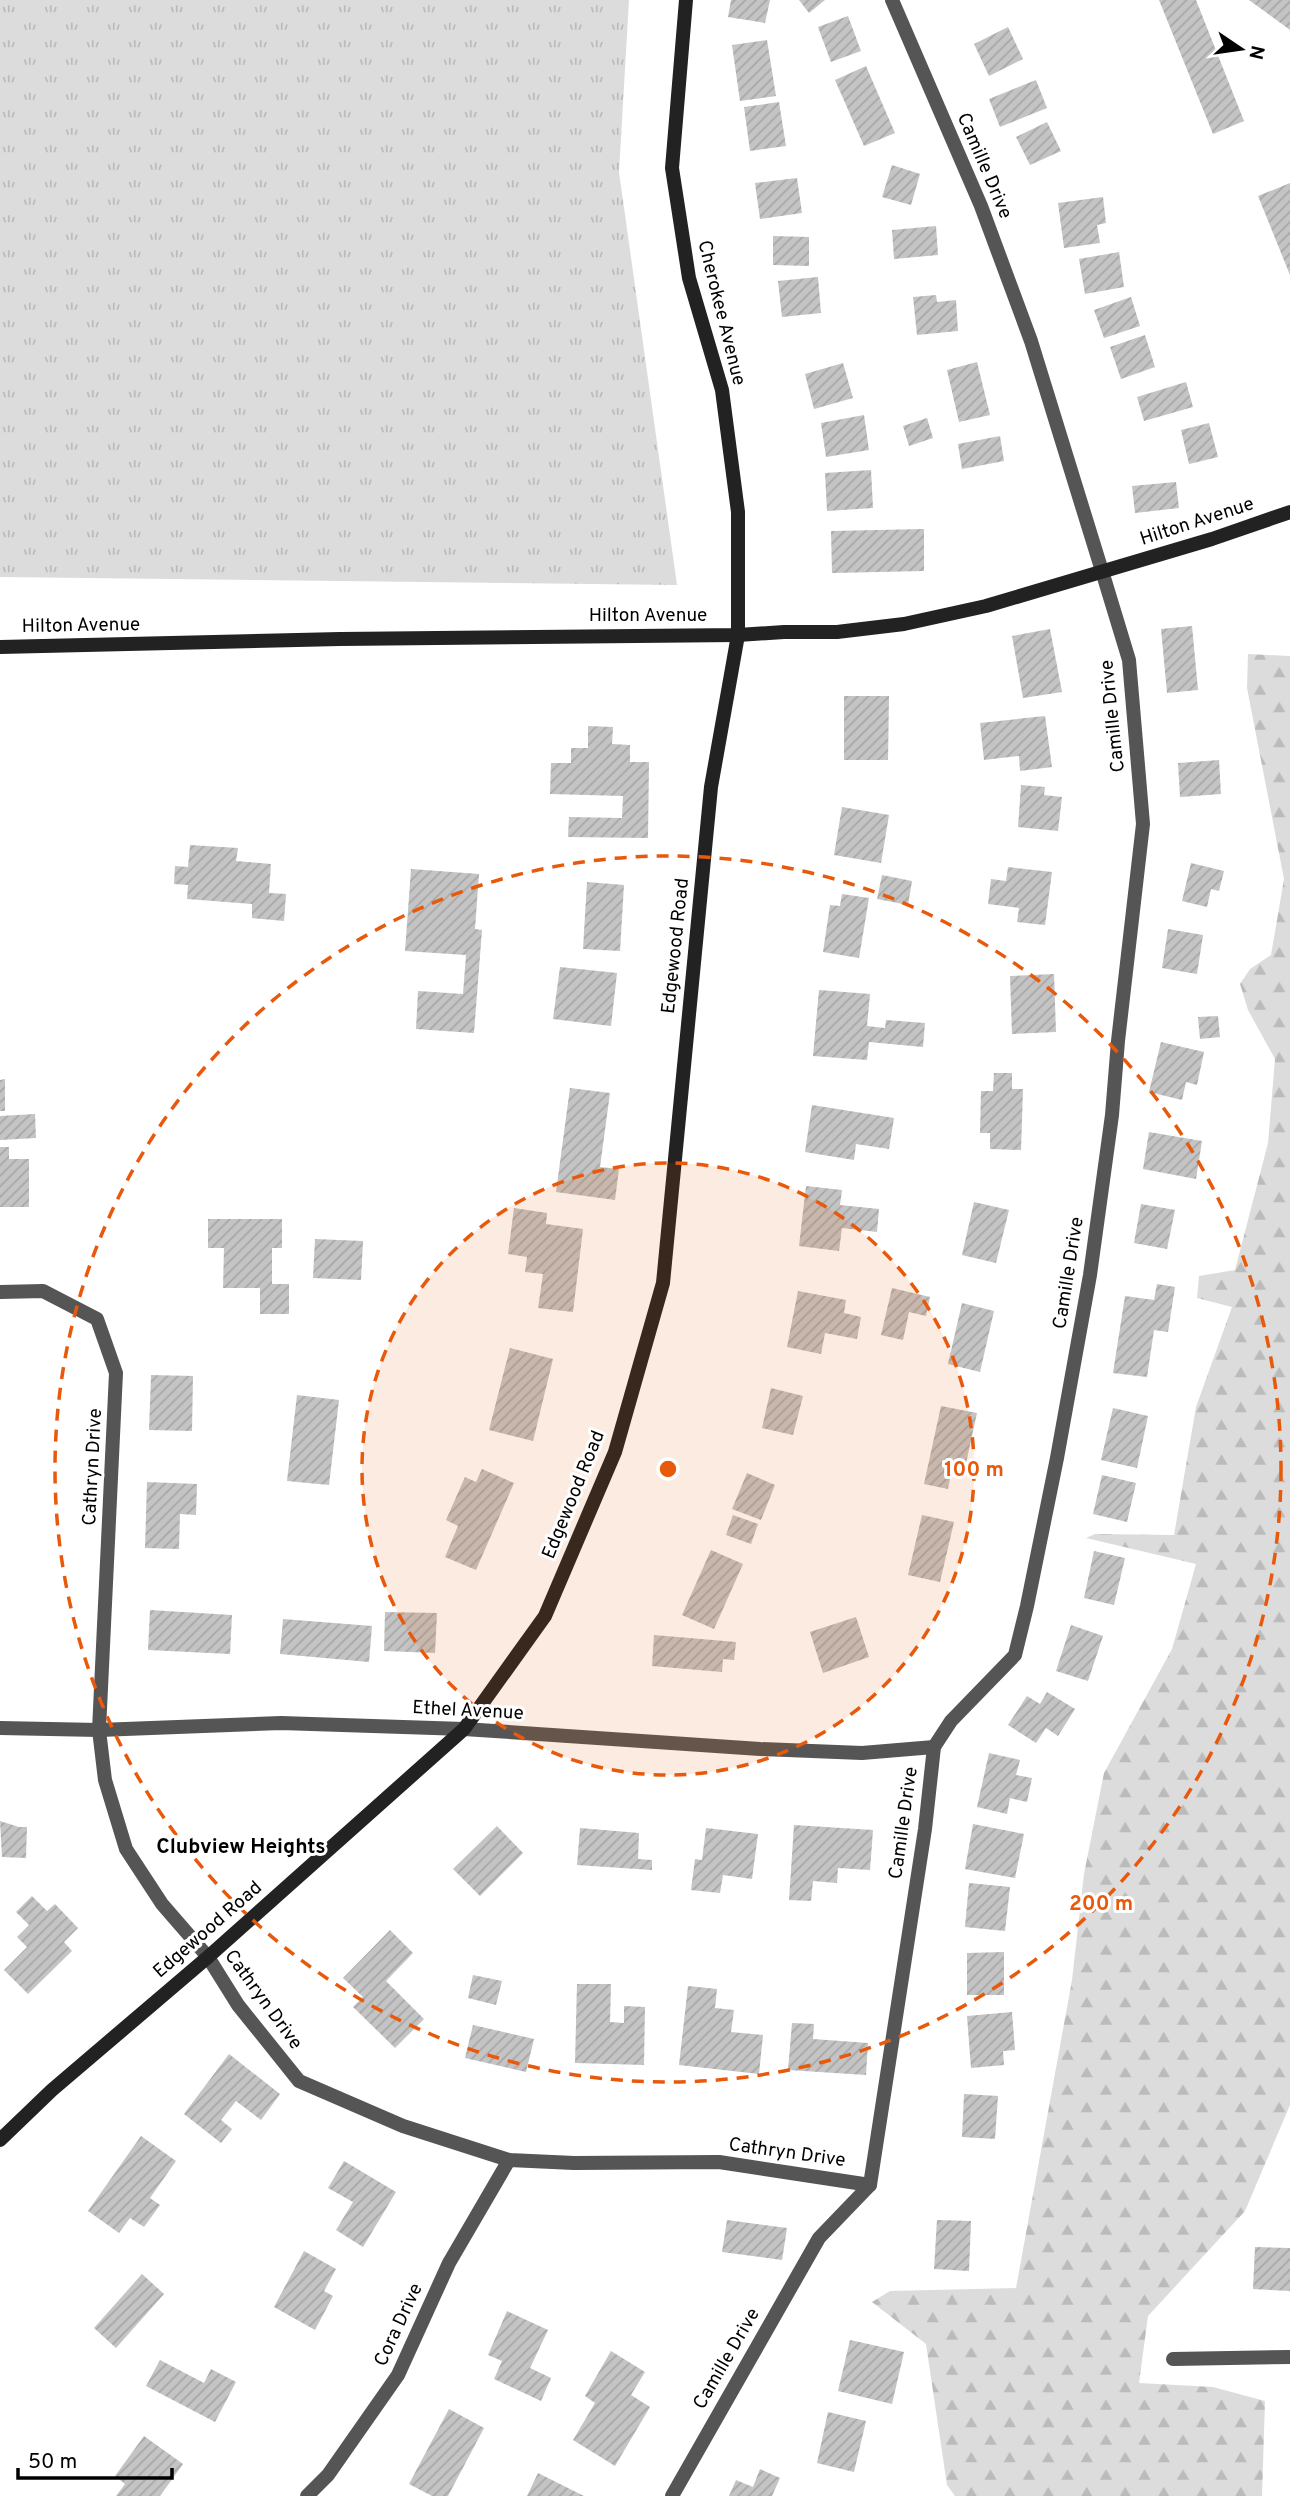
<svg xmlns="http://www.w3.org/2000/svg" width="1290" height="2496" font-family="Overpass,sans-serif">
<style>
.grass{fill:url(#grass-tufts)}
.forest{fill:url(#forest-firs)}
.building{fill:url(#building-hatch)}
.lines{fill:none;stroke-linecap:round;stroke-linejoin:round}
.street{stroke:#555;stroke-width:14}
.secondary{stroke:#222;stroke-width:14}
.ring{fill:none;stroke:#e8590c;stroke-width:3.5;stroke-dasharray:12 9}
.labels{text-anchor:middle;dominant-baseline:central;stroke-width:6;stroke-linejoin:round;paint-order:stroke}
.street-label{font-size:19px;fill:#000;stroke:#fff}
.neighbourhood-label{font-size:21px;font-weight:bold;fill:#000;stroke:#fff}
.centre{fill:#e8590c;stroke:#fff;stroke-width:3.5}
.ring-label{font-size:21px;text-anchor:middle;font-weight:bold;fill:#e8590c;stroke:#fff;stroke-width:6;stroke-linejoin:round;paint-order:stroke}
</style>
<defs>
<pattern id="grass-tufts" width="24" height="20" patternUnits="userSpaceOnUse" patternTransform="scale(1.75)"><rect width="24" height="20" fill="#dcdcdc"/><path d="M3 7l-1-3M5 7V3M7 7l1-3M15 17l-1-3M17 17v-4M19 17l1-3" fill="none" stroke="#bbb"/></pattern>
<pattern id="forest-firs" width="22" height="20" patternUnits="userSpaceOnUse" patternTransform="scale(1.75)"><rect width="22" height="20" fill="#dcdcdc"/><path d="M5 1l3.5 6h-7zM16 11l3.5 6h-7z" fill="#bbb"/></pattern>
<pattern id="building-hatch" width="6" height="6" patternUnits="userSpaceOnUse" patternTransform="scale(1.75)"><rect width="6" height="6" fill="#c4c4c4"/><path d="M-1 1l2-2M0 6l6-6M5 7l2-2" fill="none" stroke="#a7a7a7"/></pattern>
</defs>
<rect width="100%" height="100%" fill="#fff"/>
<path class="grass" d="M 0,0 L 629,0 L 619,172 L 677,585 L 0,577 Z"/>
<path class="forest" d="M 1248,654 L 1290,656 L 1290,2105 L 1245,2211 L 1148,2316 L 1139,2383 L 1213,2387 L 1265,2401 L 1262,2496 L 955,2496 L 947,2485 L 926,2344 L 872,2302 L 890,2291 L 1016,2288 L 1072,1980 L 1084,1874 L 1104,1773 L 1172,1649 L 1196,1564 L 1086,1538 L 1095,1534 L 1174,1535 L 1196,1407 L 1232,1307 L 1197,1298 L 1199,1276 L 1235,1270 L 1268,1143 L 1275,1059 L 1248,1010 L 1240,984 L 1250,969 L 1271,955 L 1284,879 L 1247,688 Z"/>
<g class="building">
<path d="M 731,0 L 770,0 L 765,23 L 728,17 Z"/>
<path d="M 799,0 L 825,0 L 809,13 Z"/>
<path d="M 1159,0 L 1196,0 L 1244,121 L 1213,134 Z"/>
<path d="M 1249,0 L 1290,0 L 1290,30 Z"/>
<path d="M 848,16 L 861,51 L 831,62 L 818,27 Z"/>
<path d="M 1008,27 L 1023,59 L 989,76 L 974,44 Z"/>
<path d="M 767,40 L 776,96 L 740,101 L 732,45 Z"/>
<path d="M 866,66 L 895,133 L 864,146 L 835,80 Z"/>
<path d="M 1036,80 L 1047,108 L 1000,127 L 989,99 Z"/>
<path d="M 779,102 L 786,146 L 750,151 L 744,107 Z"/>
<path d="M 1047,122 L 1061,151 L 1030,165 L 1016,137 Z"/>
<path d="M 892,165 L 920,174 L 911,205 L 882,197 Z"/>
<path d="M 797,178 L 802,213 L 760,219 L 755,183 Z"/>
<path d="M 1290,183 L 1290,275 L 1258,196 Z"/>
<path d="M 1103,197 L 1106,223 L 1097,225 L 1100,243 L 1064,248 L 1058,203 Z"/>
<path d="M 936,226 L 938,255 L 894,259 L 892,230 Z"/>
<path d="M 773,236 L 809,237 L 809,266 L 773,265 Z"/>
<path d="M 1119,252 L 1124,287 L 1085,294 L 1079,259 Z"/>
<path d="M 818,277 L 821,313 L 782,317 L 778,281 Z"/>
<path d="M 936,295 L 937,302 L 956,300 L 958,331 L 917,335 L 913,297 Z"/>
<path d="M 1131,297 L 1140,326 L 1104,338 L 1094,310 Z"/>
<path d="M 1145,335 L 1155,367 L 1121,379 L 1110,347 Z"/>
<path d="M 977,362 L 990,415 L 959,422 L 947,370 Z"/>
<path d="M 843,363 L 853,398 L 814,409 L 805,374 Z"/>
<path d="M 1186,382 L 1193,407 L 1144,421 L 1137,397 Z"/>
<path d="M 864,415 L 869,450 L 826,457 L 821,423 Z"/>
<path d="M 927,418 L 933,438 L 909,446 L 903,426 Z"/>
<path d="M 1209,423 L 1218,457 L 1189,464 L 1181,430 Z"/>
<path d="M 1000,436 L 1004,461 L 962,469 L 958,444 Z"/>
<path d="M 871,470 L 873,508 L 827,511 L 825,473 Z"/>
<path d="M 1176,482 L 1179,508 L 1135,513 L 1132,486 Z"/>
<path d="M 924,529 L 924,571 L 832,573 L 831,531 Z"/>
<path d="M 1192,626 L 1198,690 L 1167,693 L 1161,629 Z"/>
<path d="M 1050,629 L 1062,692 L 1023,698 L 1012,636 Z"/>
<path d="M 844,696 L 889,696 L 888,760 L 844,760 Z"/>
<path d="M 1045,716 L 1052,767 L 1020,771 L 1019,756 L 984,760 L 980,723 Z"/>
<path d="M 588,726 L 613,727 L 612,744 L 630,745 L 630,762 L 649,762 L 648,838 L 568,837 L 569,817 L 622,818 L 623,796 L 550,794 L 551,763 L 571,763 L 571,748 L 588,748 Z"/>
<path d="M 1219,760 L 1221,794 L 1180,797 L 1178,763 Z"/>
<path d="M 1021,785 L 1045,787 L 1044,795 L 1062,797 L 1058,831 L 1018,827 Z"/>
<path d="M 842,807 L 889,815 L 881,863 L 834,855 Z"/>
<path d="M 190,845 L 238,848 L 236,861 L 271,864 L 269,893 L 286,894 L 284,921 L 252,918 L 252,904 L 187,899 L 188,885 L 174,884 L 175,866 L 188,867 Z"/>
<path d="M 1191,863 L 1224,871 L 1219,891 L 1211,889 L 1207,907 L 1182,901 Z"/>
<path d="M 1008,867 L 1052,872 L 1045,925 L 1017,922 L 1019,908 L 988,904 L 991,879 L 1006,881 Z"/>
<path d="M 411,869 L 479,874 L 475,929 L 482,930 L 474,1033 L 416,1029 L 418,991 L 463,994 L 466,955 L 405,951 Z"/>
<path d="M 882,875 L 912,881 L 908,905 L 877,899 Z"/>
<path d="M 587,882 L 624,885 L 620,951 L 583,949 Z"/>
<path d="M 842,894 L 869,898 L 859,958 L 823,952 L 830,905 L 840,906 Z"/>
<path d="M 1168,929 L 1203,935 L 1197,974 L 1162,968 Z"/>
<path d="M 560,967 L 617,973 L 611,1026 L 553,1019 Z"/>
<path d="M 1054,974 L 1056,1032 L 1012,1034 L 1010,976 Z"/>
<path d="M 819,990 L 870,994 L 867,1026 L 885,1028 L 886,1020 L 925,1023 L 923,1047 L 869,1042 L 867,1060 L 813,1056 Z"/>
<path d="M 1218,1016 L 1220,1037 L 1200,1039 L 1198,1017 Z"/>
<path d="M 1161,1042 L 1204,1052 L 1197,1085 L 1186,1082 L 1182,1100 L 1149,1092 Z"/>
<path d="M 994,1073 L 1012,1073 L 1012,1089 L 1023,1089 L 1021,1150 L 990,1149 L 990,1133 L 980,1133 L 981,1091 L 993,1091 Z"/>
<path d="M 5,1079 L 5,1111 L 0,1111 L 0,1080 Z"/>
<path d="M 570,1088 L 610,1093 L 600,1167 L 619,1169 L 615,1200 L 556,1192 Z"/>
<path d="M 812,1105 L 894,1118 L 889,1149 L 856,1144 L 854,1160 L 805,1152 Z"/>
<path d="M 35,1114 L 36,1138 L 0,1140 L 0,1116 Z"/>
<path d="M 1149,1132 L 1202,1141 L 1196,1179 L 1143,1169 Z"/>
<path d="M 0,1147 L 9,1147 L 9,1159 L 29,1159 L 29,1207 L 0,1207 Z"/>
<path d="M 806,1186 L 842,1190 L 840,1205 L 879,1209 L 877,1232 L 842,1228 L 839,1251 L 799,1246 Z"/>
<path d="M 974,1202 L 1009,1210 L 996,1263 L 962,1255 Z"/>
<path d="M 1141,1204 L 1175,1210 L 1167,1249 L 1134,1243 Z"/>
<path d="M 514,1208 L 547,1213 L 546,1224 L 583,1229 L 573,1312 L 538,1308 L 543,1274 L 525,1272 L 527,1257 L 508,1254 Z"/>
<path d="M 208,1219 L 282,1219 L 282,1248 L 272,1248 L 272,1284 L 289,1284 L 289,1314 L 260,1314 L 260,1288 L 223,1288 L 224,1248 L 208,1248 Z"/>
<path d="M 315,1239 L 363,1241 L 361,1280 L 313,1278 Z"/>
<path d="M 1157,1284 L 1175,1287 L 1168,1332 L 1154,1330 L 1147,1377 L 1113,1373 L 1125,1296 L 1154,1300 Z"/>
<path d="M 892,1288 L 930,1297 L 926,1316 L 909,1312 L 903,1340 L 881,1335 Z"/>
<path d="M 798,1291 L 846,1300 L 844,1313 L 861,1317 L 857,1339 L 825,1333 L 821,1354 L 787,1347 Z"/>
<path d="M 962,1303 L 994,1311 L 980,1372 L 948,1364 Z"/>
<path d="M 510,1348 L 553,1359 L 533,1441 L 489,1430 Z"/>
<path d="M 151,1375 L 193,1376 L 192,1431 L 149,1430 Z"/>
<path d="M 771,1388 L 803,1396 L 793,1435 L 762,1428 Z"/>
<path d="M 297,1395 L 339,1400 L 329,1485 L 287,1481 Z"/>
<path d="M 941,1406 L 977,1413 L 963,1477 L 951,1474 L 948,1489 L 924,1484 Z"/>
<path d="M 1113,1408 L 1148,1416 L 1137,1468 L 1101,1460 Z"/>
<path d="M 482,1469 L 514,1483 L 476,1570 L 445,1557 L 458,1526 L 446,1520 L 465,1477 L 476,1482 Z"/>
<path d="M 747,1473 L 775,1485 L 761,1520 L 732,1509 Z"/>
<path d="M 1102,1475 L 1136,1483 L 1127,1522 L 1093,1514 Z"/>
<path d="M 147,1482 L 197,1484 L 196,1515 L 180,1514 L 179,1549 L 145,1548 Z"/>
<path d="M 733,1515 L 758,1524 L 751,1544 L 726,1535 Z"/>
<path d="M 922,1515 L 954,1522 L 940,1582 L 908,1575 Z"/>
<path d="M 711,1550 L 743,1564 L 714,1629 L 682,1615 Z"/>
<path d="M 1094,1551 L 1125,1558 L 1114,1605 L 1084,1598 Z"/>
<path d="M 150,1610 L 232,1615 L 230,1654 L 148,1650 Z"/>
<path d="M 385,1612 L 437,1613 L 435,1653 L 384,1651 Z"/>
<path d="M 856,1617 L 869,1657 L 823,1673 L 810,1632 Z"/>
<path d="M 283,1619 L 372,1626 L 369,1662 L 280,1654 Z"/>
<path d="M 1071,1625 L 1103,1636 L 1088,1681 L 1056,1671 Z"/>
<path d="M 654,1635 L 736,1642 L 734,1660 L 723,1659 L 722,1672 L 652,1666 Z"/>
<path d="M 1047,1692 L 1075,1709 L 1058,1736 L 1046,1728 L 1036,1743 L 1008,1725 L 1027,1696 L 1040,1704 Z"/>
<path d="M 989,1753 L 1020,1760 L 1016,1775 L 1032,1778 L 1027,1802 L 1010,1798 L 1007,1814 L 977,1807 Z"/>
<path d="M 0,1821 L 19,1827 L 27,1827 L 26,1858 L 2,1857 Z"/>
<path d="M 973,1824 L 1024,1834 L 1015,1878 L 965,1869 Z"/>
<path d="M 794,1825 L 873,1830 L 870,1870 L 838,1868 L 837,1883 L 813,1881 L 811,1901 L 789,1900 Z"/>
<path d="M 497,1826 L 523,1853 L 480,1896 L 453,1869 Z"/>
<path d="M 580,1828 L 639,1833 L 638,1859 L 652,1860 L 652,1870 L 577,1865 Z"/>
<path d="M 706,1828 L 758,1834 L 752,1879 L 723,1875 L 720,1893 L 691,1890 L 695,1859 L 702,1860 Z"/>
<path d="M 969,1883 L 1010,1887 L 1005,1931 L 965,1927 Z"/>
<path d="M 32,1896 L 47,1911 L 55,1904 L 78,1928 L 64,1942 L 72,1951 L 28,1994 L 4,1970 L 27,1947 L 17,1937 L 29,1925 L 16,1912 Z"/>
<path d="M 390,1930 L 413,1953 L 386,1981 L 424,2019 L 395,2048 L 353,2007 L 363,1997 L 343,1978 Z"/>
<path d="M 1004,1952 L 1004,1995 L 967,1995 L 967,1953 Z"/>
<path d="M 473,1975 L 502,1981 L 496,2005 L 468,1998 Z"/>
<path d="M 577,1984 L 611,1984 L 610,2022 L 624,2023 L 624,2006 L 645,2007 L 644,2065 L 575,2063 Z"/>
<path d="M 688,1986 L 717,1989 L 715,2008 L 734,2010 L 731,2032 L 763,2035 L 759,2074 L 679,2065 Z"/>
<path d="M 1012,2012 L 1015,2050 L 1003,2051 L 1004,2065 L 971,2068 L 967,2016 Z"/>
<path d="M 792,2023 L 814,2024 L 813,2039 L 868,2043 L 866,2075 L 788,2070 Z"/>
<path d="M 473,2025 L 534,2039 L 526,2072 L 465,2058 Z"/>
<path d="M 229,2054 L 280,2094 L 261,2120 L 236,2101 L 221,2120 L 232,2129 L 221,2143 L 184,2114 Z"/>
<path d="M 964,2094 L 998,2096 L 995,2139 L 962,2137 Z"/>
<path d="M 141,2136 L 176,2161 L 150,2198 L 160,2205 L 144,2227 L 130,2218 L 119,2233 L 88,2211 Z"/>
<path d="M 344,2161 L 396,2192 L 363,2247 L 336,2230 L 353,2202 L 328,2188 Z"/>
<path d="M 727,2220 L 787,2228 L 782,2260 L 722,2252 Z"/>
<path d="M 937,2220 L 971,2221 L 969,2271 L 934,2269 Z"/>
<path d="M 1255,2247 L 1290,2248 L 1290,2291 L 1253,2289 Z"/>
<path d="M 304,2251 L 336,2269 L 324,2291 L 333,2296 L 315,2330 L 274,2307 Z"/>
<path d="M 142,2274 L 164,2294 L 116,2348 L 94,2328 Z"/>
<path d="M 507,2311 L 548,2330 L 530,2368 L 551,2378 L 541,2401 L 494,2379 L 502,2361 L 488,2355 Z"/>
<path d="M 850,2340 L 904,2352 L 892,2404 L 838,2391 Z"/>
<path d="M 611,2351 L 645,2372 L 631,2395 L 650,2407 L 615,2466 L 573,2440 L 595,2403 L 585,2396 Z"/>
<path d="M 160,2360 L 204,2383 L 211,2369 L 236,2382 L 215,2422 L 146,2386 Z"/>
<path d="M 449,2409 L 484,2428 L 448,2496 L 432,2496 L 409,2484 Z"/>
<path d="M 828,2412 L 866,2421 L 854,2472 L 817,2463 Z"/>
<path d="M 144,2436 L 183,2464 L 160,2496 L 116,2496 L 125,2484 L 115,2476 Z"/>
<path d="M 760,2469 L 780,2478 L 772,2496 L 729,2496 L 736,2480 L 753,2487 Z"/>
<path d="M 538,2473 L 584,2496 L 527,2496 Z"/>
</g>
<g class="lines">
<g class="street">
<path d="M 0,1292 L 43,1291 L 97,1319 L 116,1373 L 99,1730 L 105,1780 L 126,1849 L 162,1904 L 208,1957 L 238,2005 L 299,2081 L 403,2126 L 509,2160 L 574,2163 L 719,2162 L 870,2185"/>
<path d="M 0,1728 L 99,1730 L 281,1723 L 464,1729 L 760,1749 L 862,1753 L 934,1747"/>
<path d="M 1173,2359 L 1290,2357"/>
<path d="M 307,2496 L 328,2475 L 398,2375 L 449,2263 L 509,2160"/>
<path d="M 672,2496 L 819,2238 L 870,2185 L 925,1829 L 934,1747 L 951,1721 L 1015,1655 L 1027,1606 L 1057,1458 L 1090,1275 L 1112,1115 L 1118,1041 L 1143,824 L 1129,660 L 1102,571 L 1031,341 L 981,206 L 892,0"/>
</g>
<g class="secondary">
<path d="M 0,647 L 340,639 L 738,635 L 784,632 L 837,632 L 904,624 L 986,606 L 1212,539 L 1290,512"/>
<path d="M 0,2140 L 52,2090 L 208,1957 L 464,1729 L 545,1616 L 615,1452 L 663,1283 L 711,787 L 738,635 L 738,512 L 722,390 L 689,278 L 672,168 L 686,0"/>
</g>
</g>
<circle cx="668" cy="1469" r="306" fill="#e8590c" fill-opacity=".12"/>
<g class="ring">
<circle cx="668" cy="1469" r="306"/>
<circle cx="668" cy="1469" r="613"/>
</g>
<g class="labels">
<g class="street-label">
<text transform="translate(984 166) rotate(67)">Camille Drive</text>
<text transform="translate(721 313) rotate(76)">Cherokee Avenue</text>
<text transform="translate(1197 522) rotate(-18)">Hilton Avenue</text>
<text x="648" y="616">Hilton Avenue</text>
<text transform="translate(81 626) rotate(-1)">Hilton Avenue</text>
<text transform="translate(1113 716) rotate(-96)">Camille Drive</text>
<text transform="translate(676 946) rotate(-84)">Edgewood Road</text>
<text transform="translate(1069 1273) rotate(-81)">Camille Drive</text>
<text transform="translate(93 1467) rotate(-87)">Cathryn Drive</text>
<text transform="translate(574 1495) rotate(-68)">Edgewood Road</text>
<text transform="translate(468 1711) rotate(3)">Ethel Avenue</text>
<text transform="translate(904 1823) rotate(-82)">Camille Drive</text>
<text transform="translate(208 1930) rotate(-41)">Edgewood Road</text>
<text transform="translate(263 2000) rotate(54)">Cathryn Drive</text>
<text transform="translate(787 2153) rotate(8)">Cathryn Drive</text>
<text transform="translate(399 2325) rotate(-65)">Cora Drive</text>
<text transform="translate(727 2359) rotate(-60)">Camille Drive</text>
</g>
<g class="neighbourhood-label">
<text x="241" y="1847">Clubview Heights</text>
</g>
</g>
<circle cx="668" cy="1469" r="10" class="centre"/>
<g class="ring-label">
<text x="974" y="1476">100 m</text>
<text x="1101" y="1910">200 m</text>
</g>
<g transform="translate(1241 49) rotate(103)" stroke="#ffffff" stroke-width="5" paint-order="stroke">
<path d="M0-5L12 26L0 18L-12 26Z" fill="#000000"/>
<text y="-10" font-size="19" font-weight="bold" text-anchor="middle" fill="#000000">N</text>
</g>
<path d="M18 2468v10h154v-10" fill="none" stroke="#000000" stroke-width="3.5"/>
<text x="28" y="2468" font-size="21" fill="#000000" stroke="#ffffff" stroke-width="5" paint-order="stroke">50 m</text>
</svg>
